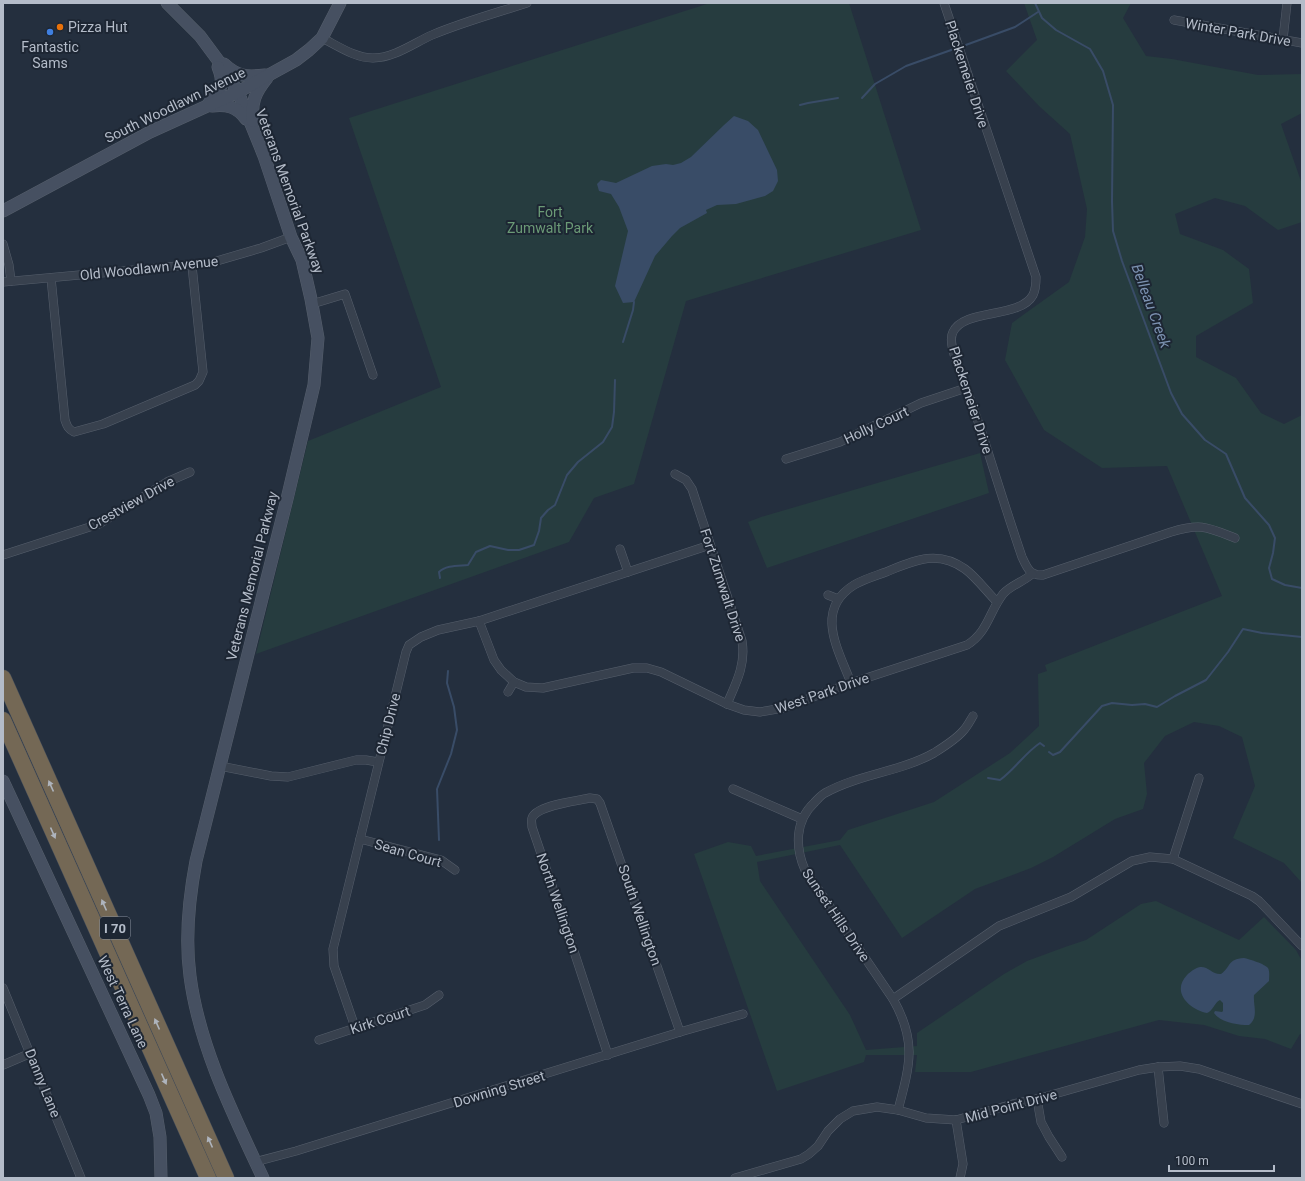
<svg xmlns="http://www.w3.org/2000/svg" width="1305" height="1181" font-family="Roboto,sans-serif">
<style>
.green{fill:#263c3f}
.water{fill:#394c67}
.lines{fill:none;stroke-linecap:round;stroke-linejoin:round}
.stream{stroke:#394c67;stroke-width:2}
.street-casing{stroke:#565f6c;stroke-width:9}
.secondary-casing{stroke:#565f6c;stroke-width:13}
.highway-casing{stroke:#434c59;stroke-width:17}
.street{stroke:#38414e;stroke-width:8}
.secondary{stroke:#465061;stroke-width:12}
.highway{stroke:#746855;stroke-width:16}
.oneway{fill:#aeb4bd}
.food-dot{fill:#e8710a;stroke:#1d2633;stroke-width:1.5}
.shop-dot{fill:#3f7fe0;stroke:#1d2633;stroke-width:1.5}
.labels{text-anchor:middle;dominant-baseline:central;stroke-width:4;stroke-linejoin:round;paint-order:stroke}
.shield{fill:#1d2633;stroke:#878f9c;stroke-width:1}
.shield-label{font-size:13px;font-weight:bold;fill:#b4bcc9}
.poi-label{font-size:14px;fill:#b4bcc9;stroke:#1d2633;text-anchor:start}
.street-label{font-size:14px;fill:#b4bcc9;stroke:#1d2633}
.park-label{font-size:14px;fill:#6b9a76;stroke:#1d2633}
.water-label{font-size:15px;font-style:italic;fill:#7c92b1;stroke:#1d2633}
</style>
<rect width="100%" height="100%" fill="#242f3e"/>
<g class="green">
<path d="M 710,3 L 849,3 L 921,230 L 686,301 L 634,484 L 594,498 L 569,542 L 256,654 L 308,441 L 441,387 L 349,118 Z"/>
<path d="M 1024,3 L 1131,3 L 1123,18 L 1146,56 L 1172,59 L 1258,75 L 1302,74 L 1302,113 L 1281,124 L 1302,184 L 1302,222 L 1278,230 L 1245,206 L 1215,198 L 1175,214 L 1180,234 L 1223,250 L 1249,269 L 1253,303 L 1196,336 L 1196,357 L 1236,378 L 1261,413 L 1284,424 L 1302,415 L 1302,883 L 1284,863 L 1233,838 L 1255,786 L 1242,737 L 1219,726 L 1194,722 L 1165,736 L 1144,763 L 1147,794 L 1143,809 L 1115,819 L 1053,857 L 1031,868 L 975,889 L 902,938 L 840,845 L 757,862 L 760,881 L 850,1015 L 866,1050 L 917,1046 L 917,1033 L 1004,974 L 1027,961 L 1065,947 L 1086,940 L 1141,904 L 1156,901 L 1239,940 L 1264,917 L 1296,950 L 1302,961 L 1302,1034 L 1300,1034 L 1291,1049 L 1265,1039 L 1239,1036 L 1204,1025 L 1159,1020 L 971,1072 L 915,1072 L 917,1055 L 866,1055 L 864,1062 L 777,1091 L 694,854 L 728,842 L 751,846 L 756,856 L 840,840 L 848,830 L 934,802 L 1010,753 L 1039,726 L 1038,674 L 1047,671 L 1045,665 L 1222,596 L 1167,466 L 1102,468 L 1044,430 L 1005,360 L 1012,323 L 1069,282 L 1085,237 L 1087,209 L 1070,134 L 1039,106 L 1006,71 L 1037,40 Z"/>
<path d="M 980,453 L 989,493 L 767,568 L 748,522 L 761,517 Z"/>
</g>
<g class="water">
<path d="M 734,116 L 748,121 L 758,130 L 777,170 L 778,181 L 773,191 L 765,196 L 736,204 L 717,205 L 706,210 L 707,213 L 680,228 L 672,236 L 655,256 L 634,302 L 623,303 L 615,286 L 628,231 L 619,207 L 611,194 L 599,191 L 597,184 L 601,180 L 616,183 L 652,166 L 666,164 L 673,165 L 681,163 L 691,157 L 724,125 Z"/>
<path d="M 1244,958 C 1249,959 1265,964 1268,968 C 1270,972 1269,977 1269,981 L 1254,995 C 1253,1006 1259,1017 1249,1025 C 1238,1025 1221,1023 1214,1013 L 1215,1011 L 1222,1012 L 1223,1011 L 1223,1003 L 1220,1000 C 1214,1003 1213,1011 1207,1013 C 1189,1009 1171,992 1187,975 C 1190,972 1195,968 1200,967 C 1208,966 1213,975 1221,974 C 1231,967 1227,959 1244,958 Z"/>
</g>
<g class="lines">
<g class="stream">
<path d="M 1035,3 L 1042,18 L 1056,30 L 1090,49 L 1103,71 L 1113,105 L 1112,201 L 1113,231 L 1122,261 L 1171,393 L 1182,414 L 1205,440 L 1226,454 L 1245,498 L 1269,525 L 1275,538 L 1273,553 L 1269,568 L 1272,579 L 1285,585 L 1302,588"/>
<path d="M 963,46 L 1015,27 L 1038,12"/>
<path d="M 862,98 L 875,84 L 906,66 L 954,49"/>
<path d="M 800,105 L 808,103 L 838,98"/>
<path d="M 623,342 L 633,310 L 634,302"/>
<path d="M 440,578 L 439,572 C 446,565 459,566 468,565 L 476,552 L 490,546 L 508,550 L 519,550 L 534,545 L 539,531 L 541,518 L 548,510 L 555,505 L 567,475 L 578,462 L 603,442 L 612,427 L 614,412 L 615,380"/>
<path d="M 1049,752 L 1053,755 L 1060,752 L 1102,706 L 1112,703 L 1132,705 L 1145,704 L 1157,707 L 1175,696 L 1206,680 L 1228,652 L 1243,629 L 1262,633 L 1302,637"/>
<path d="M 988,778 L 1000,780 C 1015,769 1025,753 1040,743 L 1044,746"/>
<path d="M 439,840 L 437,789 L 451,754 L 457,730 L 454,707 L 447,683 L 448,671"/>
</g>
<defs>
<g id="street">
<path d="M 944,3 L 1036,277 C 1036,283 1036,289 1033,295 C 1020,319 964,308 953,332 C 947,343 959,367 963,378 C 969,397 976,415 982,433 C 995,474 1008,516 1022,557 C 1027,568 1030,576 1043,575 L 1171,532 C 1201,523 1207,527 1235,538"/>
<path d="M 1174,20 L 1302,43"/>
<path d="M 322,38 C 338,46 355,58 373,58 C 394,58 414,43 432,35 C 463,22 496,13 527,3"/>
<path d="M 1283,39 L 1287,3"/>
<path d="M 3,244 L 9,265 L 11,281"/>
<path d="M 51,278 L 65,420 C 67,426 68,429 74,432 L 103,424 L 195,385 L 199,381 L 203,372 L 192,266"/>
<path d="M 3,282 L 210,263 L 261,248 L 291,237"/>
<path d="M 312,304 L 345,294 L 373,375"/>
<path d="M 786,459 L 840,442 L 921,403 L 966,388"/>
<path d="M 675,474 L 686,480 L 692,489 L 742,641 C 746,665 736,683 727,704"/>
<path d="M 620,549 L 628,572"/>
<path d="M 3,555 L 99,524 L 167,482 L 190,472"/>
<path d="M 828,595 L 838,599"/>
<path d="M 479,621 L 494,660 L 501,670 L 514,682 L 526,687 L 543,688 L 633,668 L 647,668 L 661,672 L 727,704 L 744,710 L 760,712 L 783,708 L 851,683 L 967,645 C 988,632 989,612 1003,594 C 1011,585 1023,582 1032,574"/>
<path d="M 851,683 C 838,649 814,610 854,585 C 864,579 875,576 886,572 C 913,561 937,549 965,569 C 976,577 987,592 997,602"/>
<path d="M 508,692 L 514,682"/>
<path d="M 220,766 L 271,776 L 288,777 L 356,760 L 366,760 L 378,762"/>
<path d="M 733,789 L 802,819"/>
<path d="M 360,839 L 441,860 L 455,870"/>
<path d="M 1173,859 L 1199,778"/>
<path d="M 3,988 L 81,1178"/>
<path d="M 893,999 L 999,926 L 1071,897 L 1132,861 L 1150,857 L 1173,859 L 1252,896 L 1259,901 L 1302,946"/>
<path d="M 355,1027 L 334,966 L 333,949 C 358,850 381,751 406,652 L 409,645 L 421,637 L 438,630 L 479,621 L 710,545"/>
<path d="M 319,1040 L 425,1005 L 439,995"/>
<path d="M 608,1055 L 567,930 L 532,827 C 532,825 531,820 532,818 C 537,805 577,801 590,798 L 597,799 L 600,803 L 680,1032"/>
<path d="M 3,1065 L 31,1053"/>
<path d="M 1158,1067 L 1164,1123"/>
<path d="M 1037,1099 L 1041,1122 L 1049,1137 L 1062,1157"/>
<path d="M 898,1110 C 910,1065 917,1041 893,999 L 805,870 C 795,847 795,821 814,803 C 818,799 821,795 825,793 C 859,774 900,772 934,753 C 942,748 957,738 963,731 C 967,727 970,721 973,716"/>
<path d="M 956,1120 L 963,1164 L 960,1178"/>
<path d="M 255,1162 L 296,1151 L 680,1032 L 743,1014"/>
<path d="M 735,1178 L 801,1159 L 809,1154 L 818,1146 L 828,1131 L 840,1119 L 853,1111 L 877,1107 L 898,1110 L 926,1118 L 956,1120 L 1013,1104 L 1037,1099 L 1139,1070 L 1158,1067 L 1180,1066 L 1199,1069 L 1302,1104"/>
</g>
<g id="secondary">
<path d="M 167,3 L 200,36 L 220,63 L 238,92 L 264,156 L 291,237 L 302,260 L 311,299 L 318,338 L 314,385 L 287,499 L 196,861 C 189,898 185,939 190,976 C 199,1046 233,1114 263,1178"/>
<path d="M 224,64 C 238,77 247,77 265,75"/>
<path d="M 209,103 C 221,91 225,84 218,67"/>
<path d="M 212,106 C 227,104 237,107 246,119"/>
<path d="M 253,121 C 251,102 255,93 267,78"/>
<path d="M 3,211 L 150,132 L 238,92 L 296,60 L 309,50 L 322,38 L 340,3"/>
<path d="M 3,781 L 149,1095 L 156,1113 L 160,1137 L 161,1178"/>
</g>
<g id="highway">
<path d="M 3,678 L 226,1178"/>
<path d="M 3,720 L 208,1178"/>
</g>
</defs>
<use href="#street" class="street-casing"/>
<use href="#secondary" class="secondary-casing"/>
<use href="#highway" class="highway-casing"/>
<use href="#street" class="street"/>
<use href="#secondary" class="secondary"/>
<use href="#highway" class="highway"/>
</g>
<defs><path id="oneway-solid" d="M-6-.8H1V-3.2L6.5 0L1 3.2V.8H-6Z"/></defs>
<g class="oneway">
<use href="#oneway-solid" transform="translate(51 786) rotate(-114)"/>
<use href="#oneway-solid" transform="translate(53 833) rotate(66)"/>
<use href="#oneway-solid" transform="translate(104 905) rotate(-114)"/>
<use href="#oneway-solid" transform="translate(157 1024) rotate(-114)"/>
<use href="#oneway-solid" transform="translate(164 1079) rotate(66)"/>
<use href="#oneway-solid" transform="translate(210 1142) rotate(-114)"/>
</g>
<circle class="food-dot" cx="60" cy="27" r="4"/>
<circle class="shop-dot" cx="50" cy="32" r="4"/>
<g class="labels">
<rect class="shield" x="100" y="917" width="30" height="22" rx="3"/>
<g class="shield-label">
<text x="115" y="928">I 70</text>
</g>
<g class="poi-label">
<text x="68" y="27">Pizza Hut</text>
<text x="50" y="47" text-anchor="middle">Fantastic<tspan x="50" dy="16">Sams</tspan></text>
</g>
<g class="street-label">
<text transform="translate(1238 32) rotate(10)">Winter Park Drive</text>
<text transform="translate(967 74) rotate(72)">Plackemeier Drive</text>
<text transform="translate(175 105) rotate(-26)">South Woodlawn Avenue</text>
<text transform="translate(290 191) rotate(70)">Veterans Memorial Parkway</text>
<text transform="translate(149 268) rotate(-6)">Old Woodlawn Avenue</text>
<text transform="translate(971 400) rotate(72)">Plackemeier Drive</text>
<text transform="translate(876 425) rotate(-25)">Holly Court</text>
<text transform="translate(131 503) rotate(-29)">Crestview Drive</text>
<text transform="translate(252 576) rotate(-76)">Veterans Memorial Parkway</text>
<text transform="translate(723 585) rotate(72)">Fort Zumwalt Drive</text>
<text transform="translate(822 693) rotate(-19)">West Park Drive</text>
<text transform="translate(388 724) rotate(-76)">Chip Drive</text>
<text transform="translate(408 853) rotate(16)">Sean Court</text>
<text transform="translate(558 903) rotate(71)">North Wellington</text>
<text transform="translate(640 915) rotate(71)">South Wellington</text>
<text transform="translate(836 915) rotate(56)">Sunset Hills Drive</text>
<text transform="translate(123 1002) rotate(65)">West Terra Lane</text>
<text transform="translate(380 1020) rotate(-18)">Kirk Court</text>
<text transform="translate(43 1083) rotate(68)">Danny Lane</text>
<text transform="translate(499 1089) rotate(-17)">Downing Street</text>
<text transform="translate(1011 1106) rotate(-15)">Mid Point Drive</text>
</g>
<g class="park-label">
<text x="550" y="212">Fort<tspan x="550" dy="16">Zumwalt Park</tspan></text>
</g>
<g class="water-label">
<text transform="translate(1151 306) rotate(70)">Belleau Creek</text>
</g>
</g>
<rect width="1305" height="1181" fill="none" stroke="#b4bcc9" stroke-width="8"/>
<path d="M1169 1165v6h105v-6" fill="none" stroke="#b4bcc9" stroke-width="2"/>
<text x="1175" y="1165" font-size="12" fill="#b4bcc9" stroke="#1d2633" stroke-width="3" paint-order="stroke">100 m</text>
</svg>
